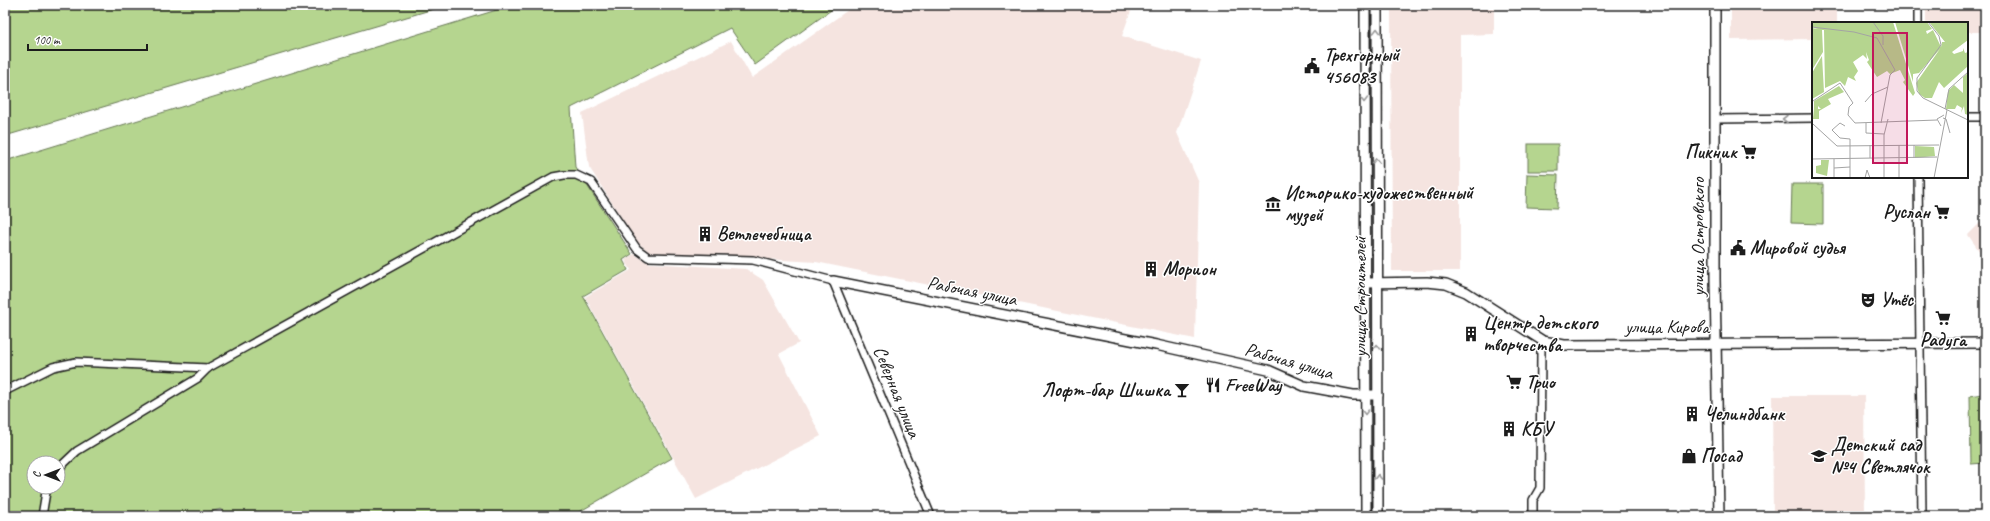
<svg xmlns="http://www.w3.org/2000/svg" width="1990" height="521" font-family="Caveat,sans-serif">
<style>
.built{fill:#f5e4e0}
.green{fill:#b5d58f;stroke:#687856;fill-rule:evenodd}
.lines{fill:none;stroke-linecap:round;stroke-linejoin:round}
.minor-casing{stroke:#1c1c1c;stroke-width:10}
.tertiary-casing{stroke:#1c1c1c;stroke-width:12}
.minor{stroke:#fff;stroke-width:7}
.tertiary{stroke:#fff;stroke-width:9}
.oneway{stroke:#999}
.labels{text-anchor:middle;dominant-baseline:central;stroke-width:3;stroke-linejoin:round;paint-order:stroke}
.poi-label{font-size:19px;font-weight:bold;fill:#1c1c1c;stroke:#fff;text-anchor:start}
.street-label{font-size:19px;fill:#1c1c1c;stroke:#fff}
.inset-road{fill:none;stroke:#a4a4a4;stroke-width:1}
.view{fill:#c2185b;fill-opacity:0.15;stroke:#c2185b;stroke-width:2}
.inset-edge{fill:none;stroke:#1c1c1c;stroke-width:2}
</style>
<rect width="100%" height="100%" fill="#fff"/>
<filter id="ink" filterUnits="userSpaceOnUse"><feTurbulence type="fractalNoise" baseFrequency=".025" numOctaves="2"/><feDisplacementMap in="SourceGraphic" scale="8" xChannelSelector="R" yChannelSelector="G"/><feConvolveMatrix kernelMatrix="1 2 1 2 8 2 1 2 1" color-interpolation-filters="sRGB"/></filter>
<g filter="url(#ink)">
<g class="built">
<path d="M 855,5 L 1133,5 L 1122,36 L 1201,61 L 1177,133 L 1199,183 L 1195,339 L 816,262 L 649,252 L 637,242 L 589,167 L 582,113 L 731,41 L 752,78 Z"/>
<path d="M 1391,5 L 1494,5 L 1494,34 L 1460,35 L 1460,271 L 1392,271 Z"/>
<path d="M 1731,5 L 1837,5 L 1837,23 L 1813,23 L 1813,39 L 1731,40 Z"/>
<path d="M 1926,5 L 1985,5 L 1985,32 L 1967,32 L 1967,23 L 1926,23 Z"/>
<path d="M 1985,218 L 1985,259 L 1968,235 Z"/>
<path d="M 634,254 L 649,263 L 746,269 L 763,280 L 799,343 L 779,354 L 821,436 L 696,499 L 585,297 L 631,270 L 625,260 Z"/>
<path d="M 1772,396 L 1864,396 L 1865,516 L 1773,516 Z"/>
</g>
<g class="green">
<path d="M 5,5 L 447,5 L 5,136 Z"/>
<path d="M 513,5 L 838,5 L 755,65 L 730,28 L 571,108 L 575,167 L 632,254 L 623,260 L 628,270 L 583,296 L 672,458 L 572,516 L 230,516 L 221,509 L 194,516 L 5,516 L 5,161 ZM 34,463 L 58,463 L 58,487 L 34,487 Z"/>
<rect x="1528" y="144" width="30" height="27"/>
<path d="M 1527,174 L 1558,175 L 1557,208 L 1526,207 Z"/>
<path d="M 1792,184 L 1823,184 L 1823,224 L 1791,223 Z"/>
<path d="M 1982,394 L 1985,425 L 1985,463 L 1971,464 L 1970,396 Z"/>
</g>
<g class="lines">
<defs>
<g id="minor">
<path d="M 1918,23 L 1918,5"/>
<path d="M 1967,117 L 1985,117"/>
<path d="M 1716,119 L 1813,118"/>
<path d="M 1918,177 L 1922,516"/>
<path d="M 5,391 L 53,367 L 76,362 L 208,368"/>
<path d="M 58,469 L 77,451 L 198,378 L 208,368 L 553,177 L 564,175 L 576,175 L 591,182 L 637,249 L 648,257 L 753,260 L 833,281 L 931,516"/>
<path d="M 42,516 L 46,492 L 49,487"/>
<path d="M 1533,516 L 1533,500 L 1540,488 L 1541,350 L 1543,341"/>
</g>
<g id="tertiary">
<path d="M 1365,5 L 1366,516"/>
<path d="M 1377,5 L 1378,516"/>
<path d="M 1715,5 L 1715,279 L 1719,516"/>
<path d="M 833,281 L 1156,345 L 1268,370 L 1304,386 L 1353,395 L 1378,395"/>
<path d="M 1365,283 L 1427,282 L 1446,284 L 1466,292 L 1543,341 L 1564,345 L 1985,343"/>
</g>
</defs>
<use href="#minor" class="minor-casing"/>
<use href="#tertiary" class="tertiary-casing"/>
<use href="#minor" class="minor"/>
<use href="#tertiary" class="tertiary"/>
</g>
<defs><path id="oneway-chevron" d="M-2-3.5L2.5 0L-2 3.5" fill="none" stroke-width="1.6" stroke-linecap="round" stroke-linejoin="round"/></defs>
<g class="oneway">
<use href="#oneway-chevron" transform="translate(1377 31) rotate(-90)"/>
<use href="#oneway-chevron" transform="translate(1364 100) rotate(90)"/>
<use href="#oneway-chevron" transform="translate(1785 119) rotate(180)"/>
<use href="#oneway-chevron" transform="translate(1376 161) rotate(-90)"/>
<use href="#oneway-chevron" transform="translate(1377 347) rotate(-90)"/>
<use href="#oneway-chevron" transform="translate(1365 412) rotate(90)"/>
<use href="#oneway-chevron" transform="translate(1378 477) rotate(-90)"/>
</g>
</g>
<defs>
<symbol id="civic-bare" viewBox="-9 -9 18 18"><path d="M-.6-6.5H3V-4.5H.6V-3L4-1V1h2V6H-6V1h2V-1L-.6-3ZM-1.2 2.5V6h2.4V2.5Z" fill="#1c1c1c" stroke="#fff" stroke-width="2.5" paint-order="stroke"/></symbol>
<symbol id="supermarket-bare" viewBox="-9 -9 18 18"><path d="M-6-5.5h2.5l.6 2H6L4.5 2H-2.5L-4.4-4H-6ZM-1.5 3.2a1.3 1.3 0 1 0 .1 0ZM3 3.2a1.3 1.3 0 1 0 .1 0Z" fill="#1c1c1c" stroke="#fff" stroke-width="2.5" paint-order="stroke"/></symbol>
<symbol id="museum-bare" viewBox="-9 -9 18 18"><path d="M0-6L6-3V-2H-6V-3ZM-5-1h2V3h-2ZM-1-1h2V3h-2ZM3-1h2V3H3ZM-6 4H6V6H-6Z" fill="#1c1c1c" stroke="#fff" stroke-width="2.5" paint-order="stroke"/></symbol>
<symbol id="building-bare" viewBox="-9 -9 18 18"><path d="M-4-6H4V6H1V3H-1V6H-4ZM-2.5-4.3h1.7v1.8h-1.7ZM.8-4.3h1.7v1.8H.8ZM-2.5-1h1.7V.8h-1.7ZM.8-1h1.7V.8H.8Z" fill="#1c1c1c" stroke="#fff" stroke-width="2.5" paint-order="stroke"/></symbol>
<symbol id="theatre-bare" viewBox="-9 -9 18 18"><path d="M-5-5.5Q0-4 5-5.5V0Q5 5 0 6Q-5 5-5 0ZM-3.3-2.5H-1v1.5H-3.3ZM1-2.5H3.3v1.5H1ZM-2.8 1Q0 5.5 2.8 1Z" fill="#1c1c1c" stroke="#fff" stroke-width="2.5" paint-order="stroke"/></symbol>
<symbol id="restaurant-bare" viewBox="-9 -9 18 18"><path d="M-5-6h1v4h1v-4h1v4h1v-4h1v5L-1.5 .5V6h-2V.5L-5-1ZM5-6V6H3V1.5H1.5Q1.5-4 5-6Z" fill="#1c1c1c" stroke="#fff" stroke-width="2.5" paint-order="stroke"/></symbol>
<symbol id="bar-bare" viewBox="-9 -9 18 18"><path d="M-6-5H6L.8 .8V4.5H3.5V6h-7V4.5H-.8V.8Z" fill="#1c1c1c" stroke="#fff" stroke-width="2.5" paint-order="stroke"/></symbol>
<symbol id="shop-bare" viewBox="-9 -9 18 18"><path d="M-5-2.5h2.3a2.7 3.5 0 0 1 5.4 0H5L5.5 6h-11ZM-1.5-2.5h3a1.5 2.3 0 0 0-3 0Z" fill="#1c1c1c" stroke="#fff" stroke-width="2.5" paint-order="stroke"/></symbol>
<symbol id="school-bare" viewBox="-9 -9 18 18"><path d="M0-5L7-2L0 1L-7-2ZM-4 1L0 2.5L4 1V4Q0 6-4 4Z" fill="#1c1c1c" stroke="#fff" stroke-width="2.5" paint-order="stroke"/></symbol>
</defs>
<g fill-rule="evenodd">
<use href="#civic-bare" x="1301" y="55" width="22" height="22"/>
<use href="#supermarket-bare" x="1738" y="141" width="22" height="22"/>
<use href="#museum-bare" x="1262" y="193" width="22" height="22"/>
<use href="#supermarket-bare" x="1931" y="201" width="22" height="22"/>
<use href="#building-bare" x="694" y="223" width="22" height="22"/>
<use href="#civic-bare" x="1727" y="237" width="22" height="22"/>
<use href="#building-bare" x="1140" y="258" width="22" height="22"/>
<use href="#theatre-bare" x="1857" y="289" width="22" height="22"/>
<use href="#supermarket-bare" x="1932" y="307" width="22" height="22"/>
<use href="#building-bare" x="1460" y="323" width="22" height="22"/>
<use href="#supermarket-bare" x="1503" y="371" width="22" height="22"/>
<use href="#restaurant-bare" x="1202" y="374" width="22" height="22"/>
<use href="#bar-bare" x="1171" y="379" width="22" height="22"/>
<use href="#building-bare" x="1681" y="403" width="22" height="22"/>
<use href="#building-bare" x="1498" y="418" width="22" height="22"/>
<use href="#shop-bare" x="1678" y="445" width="22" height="22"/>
<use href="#school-bare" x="1808" y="445" width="22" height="22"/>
</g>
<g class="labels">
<g class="poi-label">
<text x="1324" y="55">Трехгорный<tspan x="1324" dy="22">456083</tspan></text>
<text x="1737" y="152" text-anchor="end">Пикник</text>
<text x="1285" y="193">Историко-художественный<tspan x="1285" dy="22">музей</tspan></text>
<text x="1930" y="212" text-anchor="end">Руслан</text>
<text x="717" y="234">Ветлечебница</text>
<text x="1750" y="248">Мировой судья</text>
<text x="1163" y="269">Морион</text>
<text x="1880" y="300">Утёс</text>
<text x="1483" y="323">Центр детского<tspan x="1483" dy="22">творчества</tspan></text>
<text x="1943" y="340" text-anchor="middle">Радуга</text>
<text x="1526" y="382">Трио</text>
<text x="1225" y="385">FreeWay</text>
<text x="1170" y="390" text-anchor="end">Лофт-бар Шишка</text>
<text x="1704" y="414">Челиндбанк</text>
<text x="1521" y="429">КБУ</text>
<text x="1831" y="445">Детский сад<tspan x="1831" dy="22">№4 Светлячок</tspan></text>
<text x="1701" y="456">Посад</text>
</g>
<g class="street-label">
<text transform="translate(1698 237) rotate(-90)">улица Островского</text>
<text transform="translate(972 291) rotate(11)">Рабочая улица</text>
<text transform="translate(1360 297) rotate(-90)">улица Строителей</text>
<text x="1667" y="327">улица Кирова</text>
<text transform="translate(1289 361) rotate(16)">Рабочая улица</text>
<text transform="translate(897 392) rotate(68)">Северная улица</text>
</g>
</g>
<g transform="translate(1812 22)">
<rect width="156" height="156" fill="#fff"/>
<path d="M 0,0 L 81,0 L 103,71 L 101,74 L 91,60 L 93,58 L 88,48 L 78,52 L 75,49 L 65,55 L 55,40 L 57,38 L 54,30 L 55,37 L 51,33 L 41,40 L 46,49 L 42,55 L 44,59 L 36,55 L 33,64 L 28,59 L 13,66 L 12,8 L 10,8 L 11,30 L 0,48 L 0,6 L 6,7 L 0,5 ZM 83,0 L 115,0 L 120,7 L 114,9 L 115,12 L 121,8 L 129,25 L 130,20 L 133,20 L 117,0 L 156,0 L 156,18 L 140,30 L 142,32 L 151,29 L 151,26 L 153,31 L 156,30 L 156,44 L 132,66 L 127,60 L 120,76 L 113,76 L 107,72 L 104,61 L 128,27 L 107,51 L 101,52 L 101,60 ZM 10,34 L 12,70 L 0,77 L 0,51 ZM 156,51 L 156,93 L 153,92 L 152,84 L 149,91 L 150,86 L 145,83 L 143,87 L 134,87 L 136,69 L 142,63 L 151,71 L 151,55 ZM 27,64 L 32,70 L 16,77 L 19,82 L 7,89 L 7,97 L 1,97 L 2,87 L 9,87 L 6,84 L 6,87 L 2,87 L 2,79 ZM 103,124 L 122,125 L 123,134 L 103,136 ZM 9,138 L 17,138 L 15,154 L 4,151 L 4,144 L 9,143 Z" fill="#b5d58f"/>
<path class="inset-road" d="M 61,0 L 71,14 L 71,23M 116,0 L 127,14 L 129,23 L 105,56 L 105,69 L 111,76 L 156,98M 0,5 L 42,10 L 65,16 L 83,48 L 78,53 L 69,101M 0,79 L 0,104M 1,79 L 28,61 L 41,81M 53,80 L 60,72 L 76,65M 41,81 L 37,85 L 36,93 L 43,101 L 125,98M 133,87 L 137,67 L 156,50M 131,96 L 134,97 L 138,111M 54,101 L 54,111 L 72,112M 1,102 L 25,124 L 127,123M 33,104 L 28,101 L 20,108 L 28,116 L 38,117 L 38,156M 129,104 L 125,97 L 132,93M 87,123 L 87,156M 102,123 L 102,136M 58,136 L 58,123M 0,137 L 125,135M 22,137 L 22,156M 22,146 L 38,145M 53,156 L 55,148 L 58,156M 72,156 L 72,113 L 76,97M 122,156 L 135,88"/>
<path class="view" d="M 61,11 L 95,11 L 95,141 L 61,141 Z"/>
<rect width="156" height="156" class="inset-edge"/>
</g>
<rect width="1990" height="521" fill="none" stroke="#fff" stroke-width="20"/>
<rect x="10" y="10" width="1970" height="501" fill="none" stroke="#1c1c1c" stroke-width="1.5" filter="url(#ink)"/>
<g transform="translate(46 475) rotate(270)"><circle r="19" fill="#ffffff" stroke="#a4a4a4"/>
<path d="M0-3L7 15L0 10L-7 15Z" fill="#1c1c1c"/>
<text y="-6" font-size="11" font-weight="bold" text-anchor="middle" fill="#1c1c1c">С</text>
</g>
<path d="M28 44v6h119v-6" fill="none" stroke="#1c1c1c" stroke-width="2"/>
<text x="34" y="44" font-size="12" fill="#1c1c1c" stroke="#ffffff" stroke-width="3" paint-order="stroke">100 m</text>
</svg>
